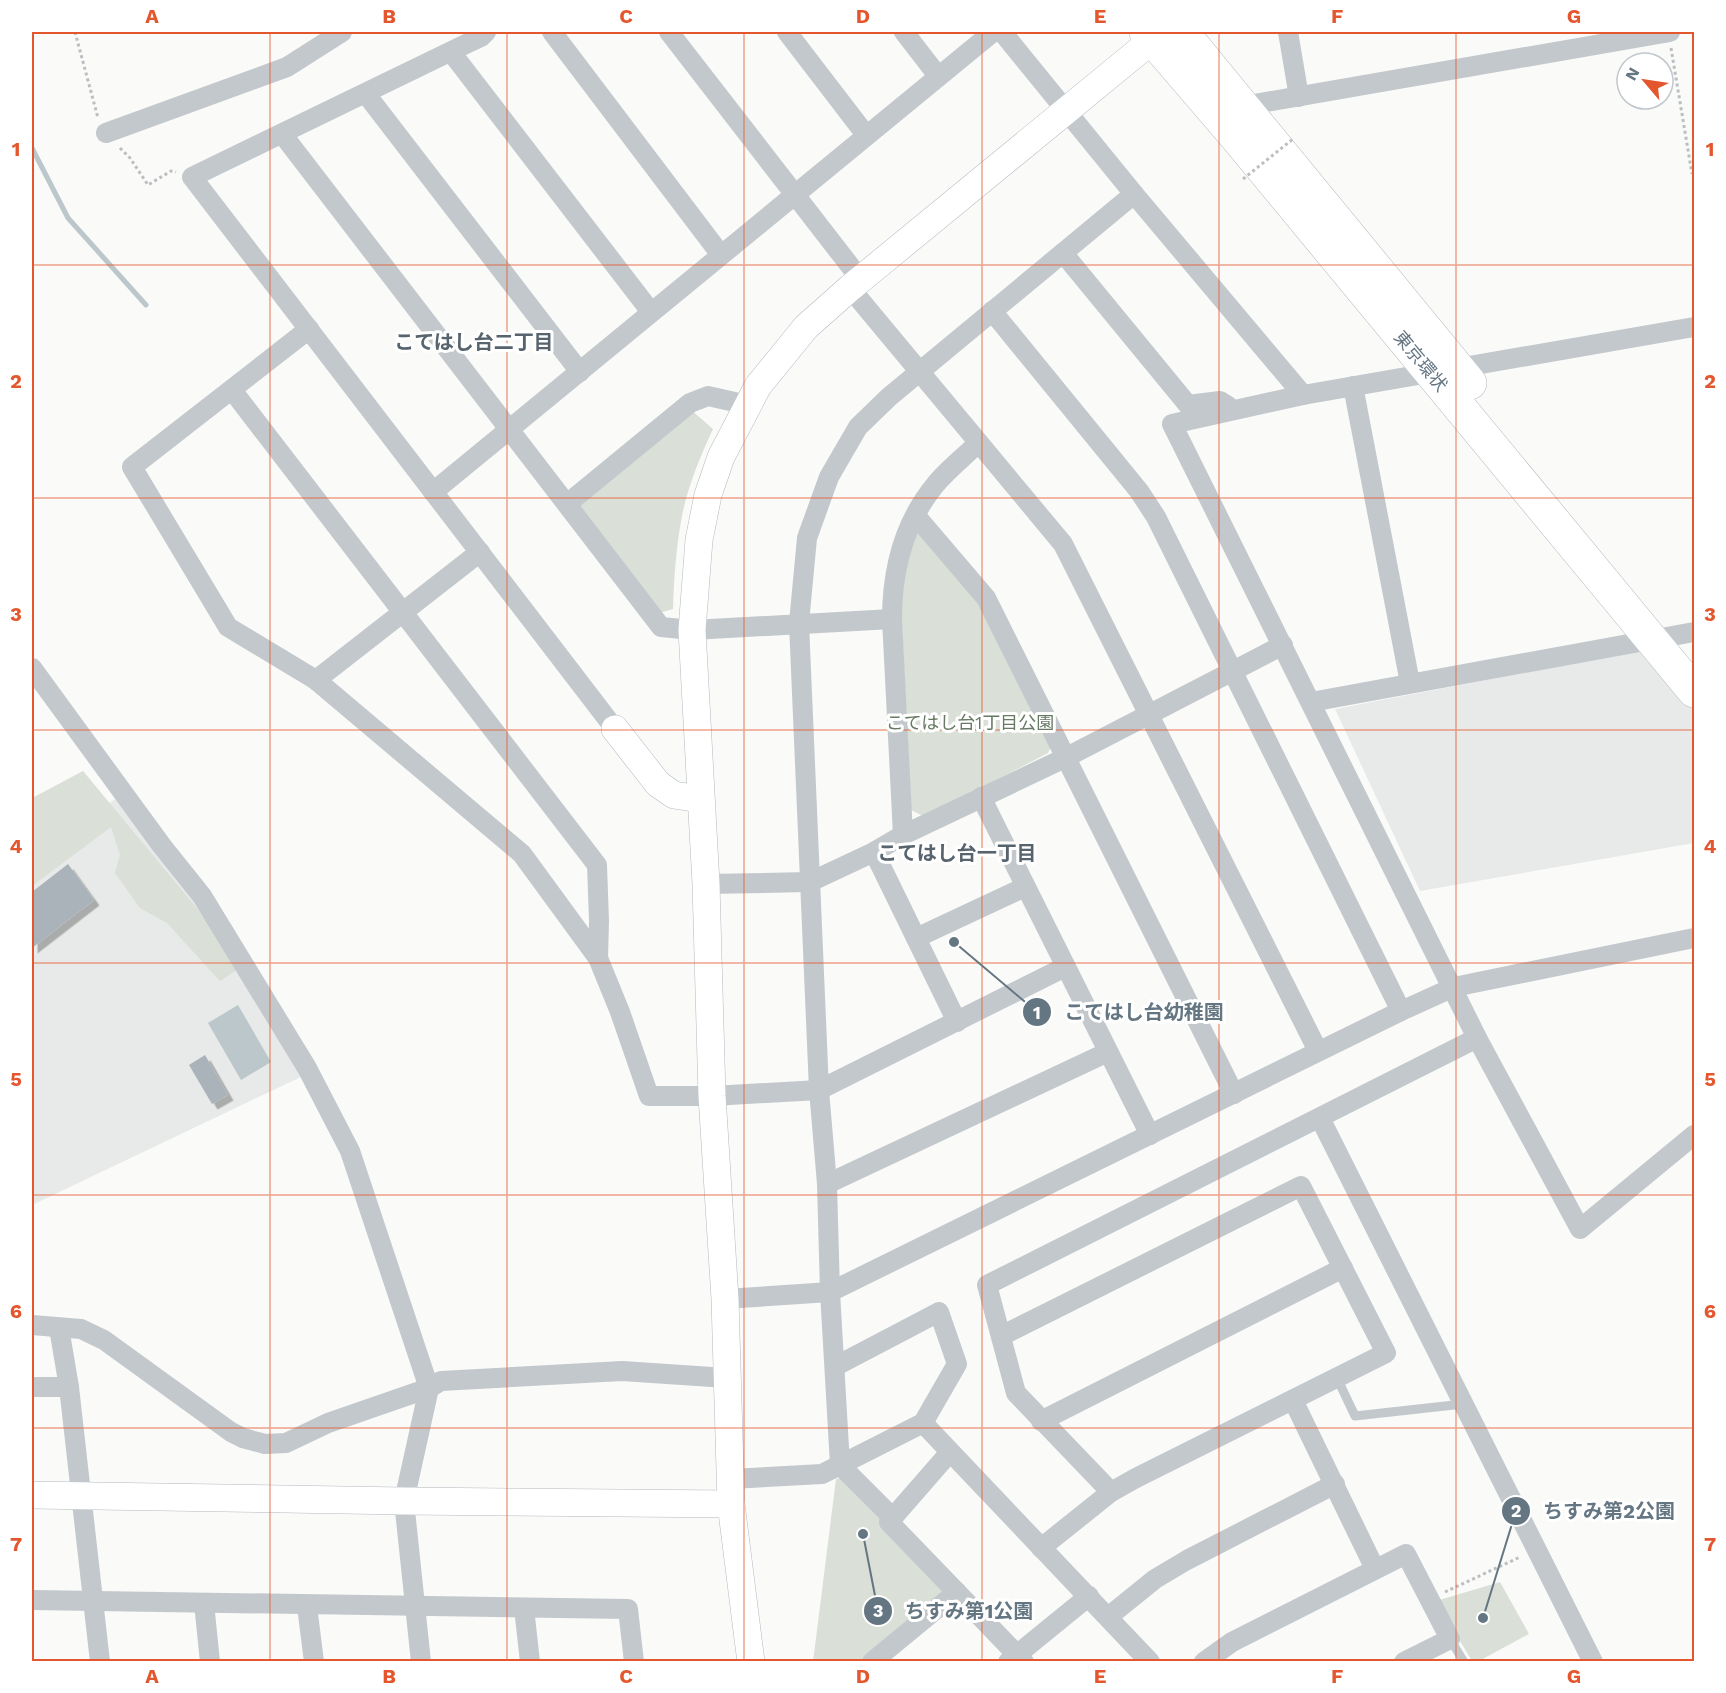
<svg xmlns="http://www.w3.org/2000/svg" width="1726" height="1693" font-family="'Work Sans','Noto Sans JP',sans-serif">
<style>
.built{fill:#e8e9e9}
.green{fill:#dadfd7}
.water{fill:#bbc7cb}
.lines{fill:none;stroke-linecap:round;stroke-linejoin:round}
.stream{stroke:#bbc7cb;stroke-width:5}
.building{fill:#aab3b9;filter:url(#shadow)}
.secondary-casing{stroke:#b3babf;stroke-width:28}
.highway-casing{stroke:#b4b9bd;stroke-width:34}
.path{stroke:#bbbfc2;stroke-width:3;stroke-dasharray:3 3;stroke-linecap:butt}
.lane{stroke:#c3c8cc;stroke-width:9}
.street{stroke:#c3c8cc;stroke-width:20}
.secondary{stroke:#fff;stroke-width:27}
.highway{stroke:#fff;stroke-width:33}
.path-bridge{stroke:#bbbfc2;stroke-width:3;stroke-dasharray:3 3;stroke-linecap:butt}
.grid{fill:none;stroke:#e4572e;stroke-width:1.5;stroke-opacity:0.55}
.labels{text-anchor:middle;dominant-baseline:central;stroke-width:6;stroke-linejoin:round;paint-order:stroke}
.street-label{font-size:18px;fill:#657683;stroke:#fff}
.park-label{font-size:18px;fill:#687a64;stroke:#fff}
.neighbourhood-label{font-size:20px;font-weight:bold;fill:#57646e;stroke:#fff}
.leader{fill:none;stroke:#657683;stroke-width:2}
.callout-dot{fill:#657683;stroke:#fff;stroke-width:2}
.mark-label{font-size:18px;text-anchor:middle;font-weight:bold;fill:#fff}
.callout-label{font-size:20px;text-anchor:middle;font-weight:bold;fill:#657683;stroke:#fff;stroke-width:6;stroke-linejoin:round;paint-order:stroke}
.neatline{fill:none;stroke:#e4572e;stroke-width:2}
.grid-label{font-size:20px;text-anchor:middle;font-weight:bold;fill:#e4572e}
</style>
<defs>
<filter id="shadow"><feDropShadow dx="5.5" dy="5.5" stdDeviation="0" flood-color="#0004"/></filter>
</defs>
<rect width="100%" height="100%" fill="#fafaf8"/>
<g class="built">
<path d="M 1644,650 L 1694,710 L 1694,843 L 1420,891 L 1335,709 Z"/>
<path d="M 115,799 L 197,898 L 303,1076 L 32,1205 L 32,859 Z"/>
</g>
<g class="green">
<path d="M 691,410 L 713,429 C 700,457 688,486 682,516 C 676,547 674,578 673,609 L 659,613 L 579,511 L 582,499 Z"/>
<path d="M 925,533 L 984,605 L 1053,742 L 1048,753 L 925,817 L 911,810 L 901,605 L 905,567 L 916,534 Z"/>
<path d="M 83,771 L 244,965 L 220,981 L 167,923 L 140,908 L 115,873 L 120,855 L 111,827 L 32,886 L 32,795 L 34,797 Z"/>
<path d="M 845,1477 L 945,1589 L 942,1600 L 866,1661 L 813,1662 L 836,1479 Z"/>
<path d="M 1500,1582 L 1529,1634 L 1479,1661 L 1472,1661 L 1436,1601 Z"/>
</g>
<path class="water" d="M 238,1005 L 271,1062 L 241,1080 L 208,1023 Z"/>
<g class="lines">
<path class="stream" d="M 32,148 L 68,218 L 146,305"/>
</g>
<g class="building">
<path d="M 68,864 L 94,900 L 32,948 L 32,892 Z"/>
<path d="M 205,1055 L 228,1095 L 212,1104 L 189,1065 Z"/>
</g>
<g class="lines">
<defs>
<g id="secondary">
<path d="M 615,729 L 658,784 L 674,795 L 700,799"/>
<path d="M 32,1495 L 404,1501 L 731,1504"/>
<path d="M 751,1662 L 731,1504 L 725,1299 L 712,1096 L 706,884 L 692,630 L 699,540 L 708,495 L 721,457 L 758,386 L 806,327 L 850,288 L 1162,32"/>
</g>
<g id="highway">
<path d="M 1146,32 L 1237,138 L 1694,691"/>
<path d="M 1182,32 L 1470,383"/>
</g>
</defs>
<use href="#secondary" class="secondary-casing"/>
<use href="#highway" class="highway-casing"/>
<g class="path">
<path d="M 75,32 L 98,118"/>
<path d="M 1671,48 L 1692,174"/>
<path d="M 120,148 L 130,158 L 148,185 L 171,171 L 176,172"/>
<path d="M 1445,1592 L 1520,1557"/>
</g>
<g class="lane">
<path d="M 1337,1378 L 1355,1416 L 1463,1404"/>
<path d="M 1450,1639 L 1464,1662"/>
</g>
<g class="street">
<path d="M 486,32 L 481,37 L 468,43 L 192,177 L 615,729"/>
<path d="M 552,32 L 721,255"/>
<path d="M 669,32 L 861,280"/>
<path d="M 787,32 L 866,135"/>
<path d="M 904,32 L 938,76"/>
<path d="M 1002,32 L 1134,194 L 1303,395"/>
<path d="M 1288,32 L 1299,97"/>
<path d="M 451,52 L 651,312"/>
<path d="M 366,94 L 580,372"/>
<path d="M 1243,106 L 1670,32"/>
<path d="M 106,133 L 287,67 L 342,32"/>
<path d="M 283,135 L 661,627 L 692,630 L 892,619"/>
<path d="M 1063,253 L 1188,405 L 1220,401 L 1228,406"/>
<path d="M 850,288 L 1063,544 L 1318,1051"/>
<path d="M 992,311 L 1139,491 L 1156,517 L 1401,1011"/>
<path d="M 1694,327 L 1303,395 L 1172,424 L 1477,1038 L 1580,1229 L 1694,1135"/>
<path d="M 309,329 L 132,467 L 228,627 L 316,680 L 522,854 L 598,958 L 620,1012 L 649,1096 L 712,1096 L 819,1090 L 1065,967"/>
<path d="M 1353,386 L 1410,683"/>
<path d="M 232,390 L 597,865 L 599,921 L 598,958"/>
<path d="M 433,492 L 993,32"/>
<path d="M 567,504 L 690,403 L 708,396 L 748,405"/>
<path d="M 916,516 L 986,598 L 1234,1094"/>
<path d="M 32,668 L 162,846 L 202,896 L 307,1068 L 350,1151 L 429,1388 L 404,1501 L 421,1662"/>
<path d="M 316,680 L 480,552"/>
<path d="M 1311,702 L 1694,632"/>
<path d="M 981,797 L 1150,1135"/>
<path d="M 903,835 L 892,619 C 892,570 903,524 935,485 C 947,470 964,457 978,443"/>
<path d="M 874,852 L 957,1022"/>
<path d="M 706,884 L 810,882 L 874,852 L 903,835 L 1067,757 L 1283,645"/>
<path d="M 916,938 L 1025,887"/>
<path d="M 1320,1118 L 1593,1662"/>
<path d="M 827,1184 L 1108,1052"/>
<path d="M 725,1299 L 830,1292 L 1401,1011 L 1454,987 L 1694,938"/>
<path d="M 32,1325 L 81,1329 L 104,1340 L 231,1432 L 243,1438 L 265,1444 L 286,1443 L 328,1423 L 429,1388 L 441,1381 L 622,1371 L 727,1378"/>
<path d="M 59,1328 L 69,1387 L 100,1662"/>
<path d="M 1001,1336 L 1301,1186 L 1386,1353 L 1136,1478 L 1111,1492 L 1041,1548"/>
<path d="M 32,1387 L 69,1387"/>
<path d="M 1293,1400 L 1375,1569"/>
<path d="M 1041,1421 L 1343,1268"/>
<path d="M 923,1423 L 1150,1662"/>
<path d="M 950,1452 L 889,1522 L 1024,1662"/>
<path d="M 730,1479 L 822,1474 L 840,1465 L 923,1423 L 957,1364 L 939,1312 L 836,1366"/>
<path d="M 1111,1492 L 1016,1393 L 987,1285 L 1477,1038"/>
<path d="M 893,1518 L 840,1465 L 830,1292 L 827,1184 L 819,1090 L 799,623 L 807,538 L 829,477 L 858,427 L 889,397 L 1134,194"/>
<path d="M 32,1600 L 628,1609 L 634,1662"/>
<path d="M 204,1603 L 210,1662"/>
<path d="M 307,1606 L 314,1662"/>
<path d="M 524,1608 L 530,1662"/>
<path d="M 1108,1617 L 1155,1579 L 1187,1560 L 1335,1484"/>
<path d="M 872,1662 L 957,1592"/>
<path d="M 1008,1662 L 1089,1596"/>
<path d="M 1204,1662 L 1232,1642 L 1406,1554 L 1450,1639 L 1404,1662"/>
</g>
<use href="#secondary" class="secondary"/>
<use href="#highway" class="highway"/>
<path class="path-bridge" d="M 1243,179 L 1293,139"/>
</g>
<path class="grid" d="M 270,32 L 270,1662M 507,32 L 507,1662M 744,32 L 744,1662M 982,32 L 982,1662M 1219,32 L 1219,1662M 1456,32 L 1456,1662M 32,265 L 1694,265M 32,498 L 1694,498M 32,730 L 1694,730M 32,963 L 1694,963M 32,1195 L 1694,1195M 32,1428 L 1694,1428"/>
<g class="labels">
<g class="street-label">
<text transform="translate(1421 361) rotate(50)">東京環状</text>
</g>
<g class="park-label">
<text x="970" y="722">こてはし台1丁目公園</text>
</g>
<g class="neighbourhood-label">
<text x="474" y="342">こてはし台二丁目</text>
<text x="957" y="853">こてはし台一丁目</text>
</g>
</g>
<path class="leader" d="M954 942L1037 1012M1483 1618L1516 1511M863 1534L878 1611"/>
<g class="callout-dot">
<circle cx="954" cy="942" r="6"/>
<circle cx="1483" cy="1618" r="6"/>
<circle cx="863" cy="1534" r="6"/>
<circle cx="1037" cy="1012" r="15"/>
<circle cx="1516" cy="1511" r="15"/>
<circle cx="878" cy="1611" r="15"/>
</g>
<g class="mark-label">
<text x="1037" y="1019">1</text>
<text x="1516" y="1517">2</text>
<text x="878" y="1617">3</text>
</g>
<g class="callout-label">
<text x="1144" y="1019">こてはし台幼稚園</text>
<text x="1609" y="1518">ちすみ第2公園</text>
<text x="969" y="1618">ちすみ第1公園</text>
</g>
<rect width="1726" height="1693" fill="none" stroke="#ffffff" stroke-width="66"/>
<g transform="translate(1645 81) rotate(299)"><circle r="28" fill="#ffffff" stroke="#c1c8cd" stroke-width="1.5"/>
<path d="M0-4.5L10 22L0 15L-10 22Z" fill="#e4572e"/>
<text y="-9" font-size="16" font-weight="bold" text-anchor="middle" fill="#657683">N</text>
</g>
<rect x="33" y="33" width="1660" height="1627" class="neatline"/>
<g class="grid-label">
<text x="152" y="23">A</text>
<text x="389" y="23">B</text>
<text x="626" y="23">C</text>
<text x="863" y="23">D</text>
<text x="1100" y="23">E</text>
<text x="1337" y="23">F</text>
<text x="1574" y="23">G</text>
<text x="16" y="156">1</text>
<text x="1710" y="156">1</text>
<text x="16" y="388">2</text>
<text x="1710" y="388">2</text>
<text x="16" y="621">3</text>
<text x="1710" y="621">3</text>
<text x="16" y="853">4</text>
<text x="1710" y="853">4</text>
<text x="16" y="1086">5</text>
<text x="1710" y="1086">5</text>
<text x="16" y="1318">6</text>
<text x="1710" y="1318">6</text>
<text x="16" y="1551">7</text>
<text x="1710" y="1551">7</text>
<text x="152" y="1683">A</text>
<text x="389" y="1683">B</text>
<text x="626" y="1683">C</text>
<text x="863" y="1683">D</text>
<text x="1100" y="1683">E</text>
<text x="1337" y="1683">F</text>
<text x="1574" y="1683">G</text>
</g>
</svg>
